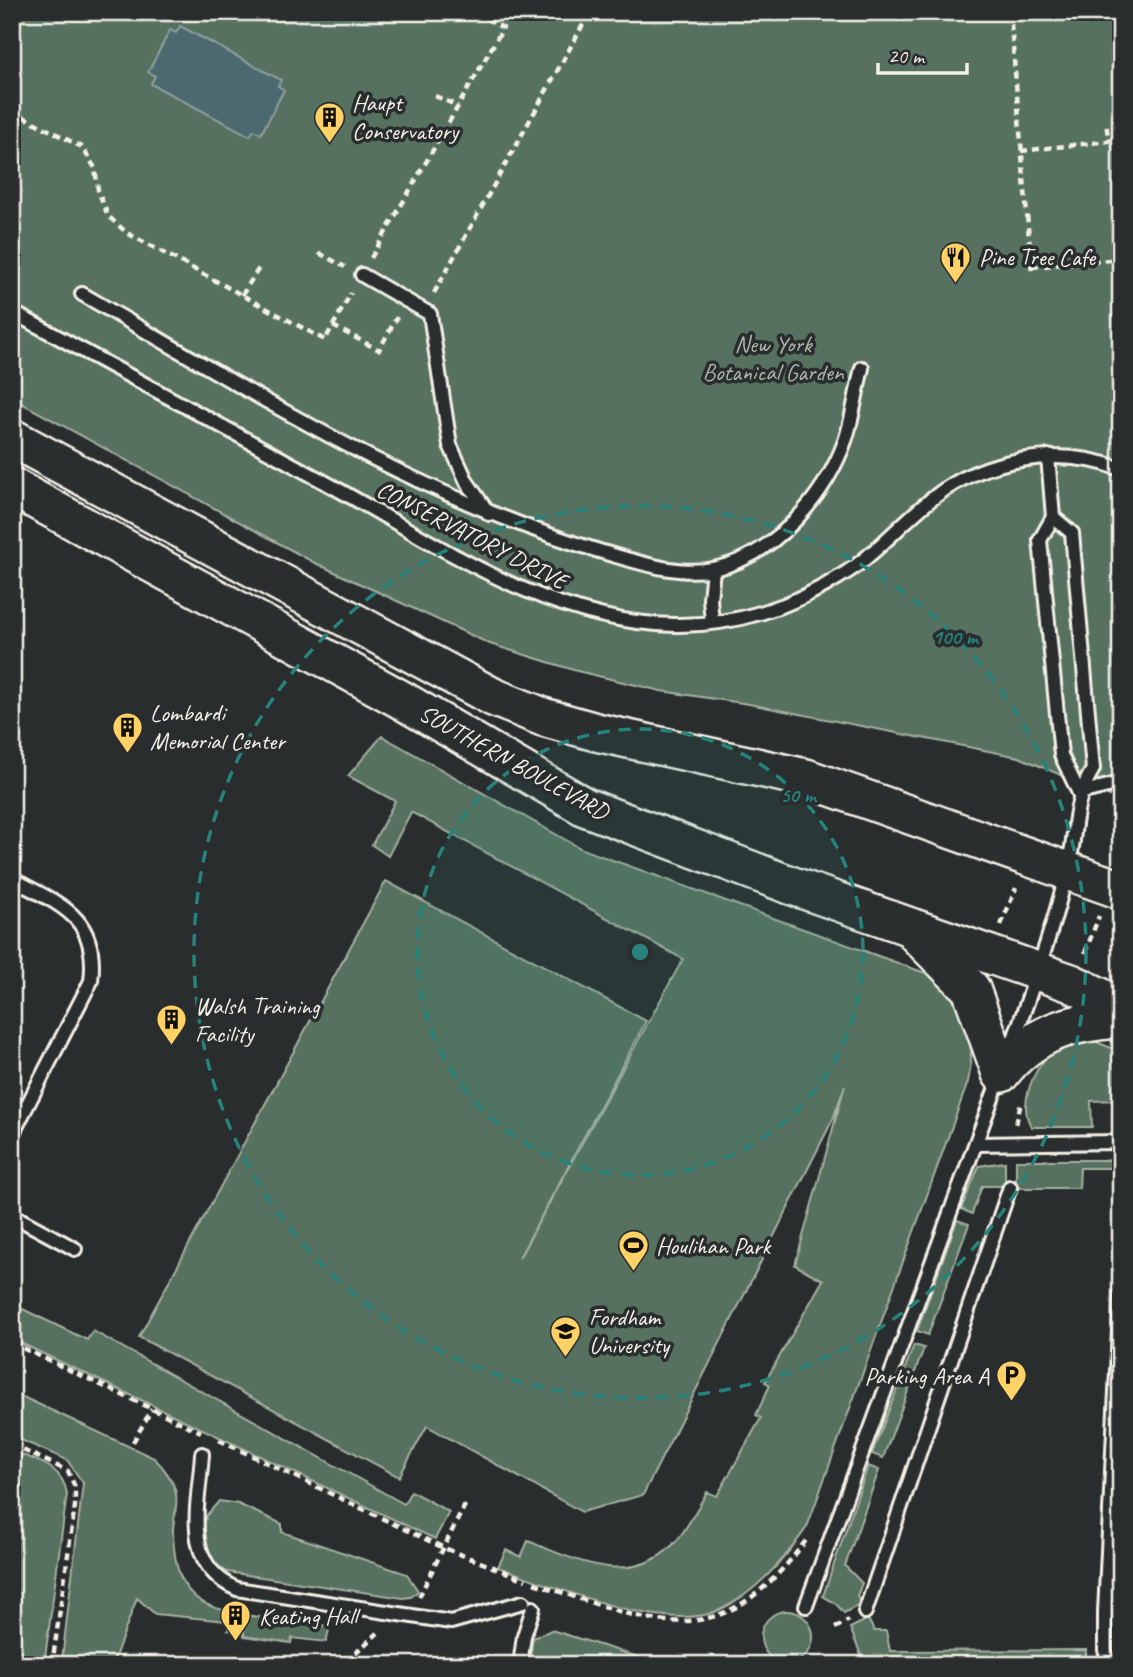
<svg xmlns="http://www.w3.org/2000/svg" width="1133" height="1677" font-family="Caveat,sans-serif">
<style>
.green{fill:#57715e;stroke:#a6b1a3;stroke-width:2}
.water{fill:#4b696e;stroke:#8f9f9f;stroke-width:2}
.lines{fill:none;stroke-linecap:round;stroke-linejoin:round}
.service-casing{stroke:#f4f1e8;stroke-width:18}
.primary-casing{stroke:#f4f1e8;stroke-width:42}
.path{stroke:#f4f1e8;stroke-width:4.5;stroke-dasharray:7 5;stroke-linecap:butt}
.service{stroke:#2a2d2e;stroke-width:12}
.primary{stroke:#2a2d2e;stroke-width:37}
.ring{fill:none;stroke:#26827a;stroke-width:3.5;stroke-dasharray:12 9}
.labels{text-anchor:middle;dominant-baseline:central;stroke-width:7;stroke-linejoin:round;paint-order:stroke}
.poi-label{font-size:24px;fill:#f4f1e8;stroke:#2a2d2e;text-anchor:start}
.park-label{font-size:24px;fill:#adb7aa;stroke:#2a2d2e}
.street-label{font-size:24px;fill:#f4f1e8;stroke:#2a2d2e}
.centre{fill:#26827a;stroke:#2a2d2e;stroke-width:3.5}
.ring-label{font-size:21px;text-anchor:middle;font-weight:bold;fill:#26827a;stroke:#2a2d2e;stroke-width:7;stroke-linejoin:round;paint-order:stroke}
</style>
<rect width="100%" height="100%" fill="#2a2d2e"/>
<filter id="ink" filterUnits="userSpaceOnUse"><feTurbulence type="fractalNoise" baseFrequency=".0143" numOctaves="2"/><feDisplacementMap in="SourceGraphic" scale="14" xChannelSelector="R" yChannelSelector="G"/><feConvolveMatrix kernelMatrix="1 2 1 2 8 2 1 2 1" color-interpolation-filters="sRGB"/></filter>
<g filter="url(#ink)">
<g class="green">
<path d="M 12,12 L 1121,12 L 1121,801 L 1019,757 L 749,704 L 661,691 L 577,671 L 490,644 L 313,562 L 12,398 Z"/>
<path d="M 382,736 L 582,849 L 928,974 C 967,996 977,1040 968,1082 L 807,1527 C 785,1559 754,1595 717,1611 C 663,1634 552,1585 498,1567 L 506,1550 L 521,1557 L 528,1541 C 577,1561 636,1590 678,1539 C 689,1525 698,1507 707,1492 L 717,1496 L 761,1418 L 756,1415 L 770,1385 L 765,1382 L 823,1280 L 795,1265 L 845,1085 L 833,1119 L 643,1495 L 582,1512 L 427,1426 L 399,1477 L 139,1337 L 386,881 L 646,1021 L 519,1258 L 683,959 L 411,812 L 388,856 L 372,845 L 395,801 L 348,776 Z"/>
<path d="M 1094,1041 L 1121,1052 L 1121,1100 L 1091,1101 L 1092,1127 L 1032,1127 C 1016,1107 1035,1062 1056,1050 C 1068,1043 1080,1042 1094,1041 Z"/>
<path d="M 1016,1160 L 1121,1160 L 1121,1168 L 1080,1168 L 1079,1188 L 1016,1188 Z"/>
<path d="M 1005,1162 L 1005,1186 L 982,1186 L 972,1214 L 961,1209 L 979,1166 Z"/>
<path d="M 957,1220 L 969,1224 L 928,1335 L 917,1331 Z"/>
<path d="M 12,1304 L 87,1340 L 93,1331 L 404,1504 L 411,1491 L 449,1512 L 435,1539 L 12,1339 Z"/>
<path d="M 914,1345 L 924,1348 L 883,1458 L 872,1454 Z"/>
<path d="M 12,1392 L 154,1458 C 163,1466 174,1481 176,1494 C 178,1506 173,1519 173,1531 C 174,1573 183,1603 228,1611 L 226,1621 L 155,1614 L 137,1598 L 112,1665 L 64,1665 L 62,1660 L 83,1483 L 67,1460 L 12,1436 Z"/>
<path d="M 12,1451 C 36,1461 63,1465 67,1494 L 44,1665 L 12,1665 Z"/>
<path d="M 868,1466 L 879,1470 L 845,1566 L 862,1583 L 857,1596 L 861,1604 L 844,1613 L 836,1604 L 823,1596 Z"/>
<path d="M 219,1501 L 238,1504 L 282,1524 L 282,1532 L 407,1574 L 418,1591 L 411,1597 L 403,1598 L 227,1572 L 213,1562 L 202,1542 L 206,1516 Z"/>
<circle cx="787" cy="1637" r="26"/>
<path d="M 244,1615 L 330,1626 L 326,1642 L 292,1638 L 291,1643 L 244,1636 L 244,1632 L 228,1630 L 229,1626 L 241,1627 Z"/>
<path d="M 868,1619 L 874,1631 L 886,1631 L 890,1651 L 1086,1650 L 1086,1656 L 1079,1662 L 1070,1665 L 871,1665 L 863,1660 L 850,1628 Z"/>
<path d="M 551,1630 L 664,1665 L 529,1665 L 533,1638 Z"/>
</g>
<path class="water" d="M 180,26 L 281,80 L 278,86 L 284,90 L 261,134 L 254,130 L 250,136 L 151,84 L 155,76 L 148,72 L 170,30 L 176,33 Z"/>
<g class="lines">
<defs>
<g id="service">
<path d="M 362,275 L 430,314 L 450,445 L 467,482 L 489,514"/>
<path d="M 82,294 C 248,390 414,496 599,551 C 634,561 676,576 713,569 C 774,557 825,496 845,441 C 853,418 856,392 862,368"/>
<path d="M 12,312 C 117,369 223,427 328,484 C 436,543 547,623 674,625 C 734,626 794,607 844,574 C 877,553 902,522 933,498 C 985,457 1059,446 1121,469"/>
<path d="M 1048,456 L 1053,517 L 1040,540 L 1061,755 L 1079,793"/>
<path d="M 712,622 L 710,599 L 713,569"/>
<path d="M 1079,793 L 1121,783"/>
<path d="M 12,879 C 61,905 99,917 91,981 L 12,1135"/>
<path d="M 1011,1047 C 1032,990 1052,931 1067,872 C 1078,832 1070,808 1093,769 L 1072,533 L 1053,517"/>
<path d="M 977,1144 L 1121,1142"/>
<path d="M 12,1215 L 75,1249"/>
<path d="M 202,1454 C 199,1505 180,1564 237,1589 L 451,1622 L 523,1602"/>
<path d="M 806,1606 L 1001,1074"/>
<path d="M 865,1612 L 1010,1187"/>
<path d="M 520,1665 L 524,1636 L 533,1608"/>
<path d="M 1110,1665 L 1105,1650 L 1105,1612 L 1121,1290"/>
</g>
<g id="primary">
<path d="M 12,438 L 493,697 L 543,717 L 596,732 L 806,778 L 1121,890"/>
<path d="M 12,487 L 400,699 L 585,807 L 790,885 L 1071,983 L 1121,1007"/>
<path d="M 917,935 L 971,989 L 1001,1073"/>
<path d="M 1001,1073 C 1033,1032 1071,1022 1121,1019"/>
</g>
</defs>
<use href="#service" class="service-casing"/>
<use href="#primary" class="primary-casing"/>
<g class="path">
<path d="M 1010,12 L 1032,274"/>
<path d="M 435,96 L 458,106"/>
<path d="M 12,111 L 82,147 L 95,168 L 98,190 L 108,216 L 127,233 L 325,340 L 351,293"/>
<path d="M 12,127 L 19,114"/>
<path d="M 1021,151 L 1109,141 L 1106,124"/>
<path d="M 319,253 L 345,267"/>
<path d="M 371,258 L 503,28 L 474,12"/>
<path d="M 1032,267 L 1121,259"/>
<path d="M 434,293 L 590,12"/>
<path d="M 242,295 L 259,268"/>
<path d="M 333,326 L 379,350 L 397,317"/>
<path d="M 1001,925 L 1016,888"/>
<path d="M 1085,953 L 1099,916"/>
<path d="M 1016,1124 L 1021,1103"/>
<path d="M 12,1343 L 201,1432"/>
<path d="M 219,1440 L 444,1548 L 526,1580"/>
<path d="M 133,1442 L 152,1409"/>
<path d="M 12,1445 L 68,1471 L 75,1487 L 75,1506 L 52,1665"/>
<path d="M 534,1583 C 654,1623 718,1660 807,1539"/>
<path d="M 419,1597 L 467,1501"/>
<path d="M 835,1628 L 849,1620"/>
<path d="M 355,1653 L 378,1633"/>
</g>
<use href="#service" class="service"/>
<use href="#primary" class="primary"/>
</g>
</g>
<circle cx="640" cy="952" r="223" fill="#26827a" fill-opacity=".12"/>
<g class="ring">
<circle cx="640" cy="952" r="223"/>
<circle cx="640" cy="952" r="446"/>
</g>
<defs>
<symbol id="building-pin" viewBox="-11 -11 22 30"><path d="M0 17L-7.5 6A9.5 9.5 0 1 1 7.5 6Z" fill="#ffd166" stroke="#2a2d2e"/><path d="M-4-6H4V6H1V3H-1V6H-4ZM-2.5-4.3h1.7v1.8h-1.7ZM.8-4.3h1.7v1.8H.8ZM-2.5-1h1.7V.8h-1.7ZM.8-1h1.7V.8H.8Z" fill="#111"/></symbol>
<symbol id="restaurant-pin" viewBox="-11 -11 22 30"><path d="M0 17L-7.5 6A9.5 9.5 0 1 1 7.5 6Z" fill="#ffd166" stroke="#2a2d2e"/><path d="M-5-6h1v4h1v-4h1v4h1v-4h1v5L-1.5 .5V6h-2V.5L-5-1ZM5-6V6H3V1.5H1.5Q1.5-4 5-6Z" fill="#111"/></symbol>
<symbol id="stadium-pin" viewBox="-11 -11 22 30"><path d="M0 17L-7.5 6A9.5 9.5 0 1 1 7.5 6Z" fill="#ffd166" stroke="#2a2d2e"/><path d="M0-5a6.5 5 0 1 0 0 10a6.5 5 0 1 0 0-10ZM-3.5-1.8h7v3.6h-7Z" fill="#111"/></symbol>
<symbol id="university-pin" viewBox="-11 -11 22 30"><path d="M0 17L-7.5 6A9.5 9.5 0 1 1 7.5 6Z" fill="#ffd166" stroke="#2a2d2e"/><path d="M0-5L7-2L0 1L-7-2ZM-4 1L0 2.5L4 1V4Q0 6-4 4Z" fill="#111"/></symbol>
<symbol id="parking-pin" viewBox="-11 -11 22 30"><path d="M0 17L-7.5 6A9.5 9.5 0 1 1 7.5 6Z" fill="#ffd166" stroke="#2a2d2e"/><path d="M-3.5-5.5H1a3.5 3.5 0 0 1 0 7H-1V5.5H-3.5ZM-1-3.4V-.6H.8a1.4 1.4 0 0 0 0-2.8Z" fill="#111"/></symbol>
</defs>
<g fill-rule="evenodd">
<use href="#building-pin" x="312" y="100" width="35" height="47"/>
<use href="#restaurant-pin" x="938" y="240" width="35" height="47"/>
<use href="#building-pin" x="110" y="710" width="35" height="47"/>
<use href="#building-pin" x="154" y="1002" width="35" height="47"/>
<use href="#stadium-pin" x="616" y="1228" width="35" height="47"/>
<use href="#university-pin" x="548" y="1314" width="35" height="47"/>
<use href="#parking-pin" x="994" y="1358" width="35" height="47"/>
<use href="#building-pin" x="218" y="1598" width="35" height="47"/>
</g>
<g class="labels">
<g class="poi-label">
<text x="352" y="103">Haupt<tspan x="352" dy="28">Conservatory</tspan></text>
<text x="979" y="257">Pine Tree Cafe</text>
<text x="150" y="713">Lombardi<tspan x="150" dy="28">Memorial Center</tspan></text>
<text x="195" y="1006">Walsh Training<tspan x="195" dy="28">Facility</tspan></text>
<text x="656" y="1246">Houlihan Park</text>
<text x="589" y="1317">Fordham<tspan x="589" dy="28">University</tspan></text>
<text x="989" y="1376" text-anchor="end">Parking Area A</text>
<text x="259" y="1616">Keating Hall</text>
</g>
<g class="park-label">
<text x="773" y="344">New York<tspan x="773" dy="28">Botanical Garden</tspan></text>
</g>
<g class="street-label">
<text transform="translate(472 535) rotate(27)">CONSERVATORY DRIVE</text>
<text transform="translate(514 762) rotate(29)">SOUTHERN BOULEVARD</text>
</g>
</g>
<circle cx="640" cy="952" r="10" class="centre"/>
<g class="ring-label">
<text x="955" y="644">100 m</text>
<text x="798" y="802">50 m</text>
</g>
<rect width="1133" height="1677" fill="none" stroke="#2a2d2e" stroke-width="42"/>
<rect x="21" y="21" width="1091" height="1635" fill="none" stroke="#f4f1e8" stroke-width="2.5" filter="url(#ink)"/>
<path d="M878 63v10h89v-10" fill="none" stroke="#f4f1e8" stroke-width="3.5"/>
<text x="888" y="63" font-size="21" fill="#f4f1e8" stroke="#2a2d2e" stroke-width="5" paint-order="stroke">20 m</text>
</svg>
